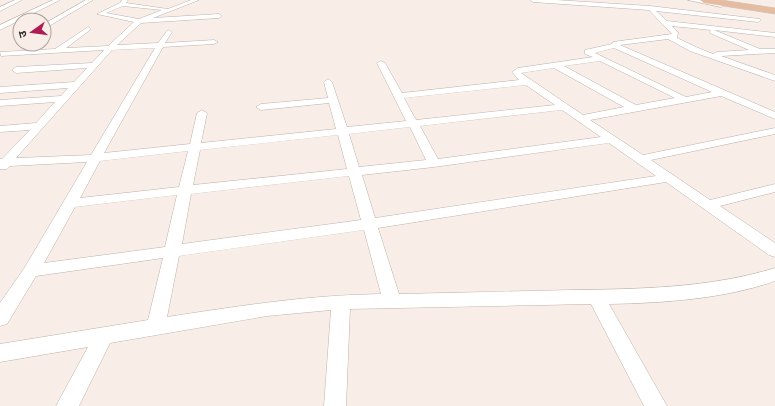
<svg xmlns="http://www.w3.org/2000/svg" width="775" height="406" font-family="Literata,'Noto Sans Devanagari',serif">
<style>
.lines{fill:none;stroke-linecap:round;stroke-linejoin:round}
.street-casing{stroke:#bcb1ab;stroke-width:1}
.primary-casing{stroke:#cecdcc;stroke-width:1}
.street{fill:#fff;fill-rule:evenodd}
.primary{fill:#e6bca1;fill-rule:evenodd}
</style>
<rect width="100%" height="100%" fill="#f9eee7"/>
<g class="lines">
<defs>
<g id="street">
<path d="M 15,0 L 22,0 L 0,11 L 0,7 Z"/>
<path d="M 53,0 L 60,0 L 0,30 L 0,25 Z"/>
<path d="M 86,0 L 93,0 L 44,29 L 44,24 Z"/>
<path d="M 122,0 L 128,0 L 126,3 L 168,9 L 191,0 L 199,0 L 153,18 L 219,14 L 222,16 L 219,18 L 141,23 L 117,45 L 158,43 L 167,31 L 169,30 L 172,32 L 165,43 L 214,40 L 218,42 L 214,44 L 163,47 L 104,153 L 190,144 L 197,113 L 202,110 L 207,113 L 201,143 L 336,129 L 329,103 L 261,110 L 256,107 L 261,104 L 328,98 L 324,82 L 328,79 L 332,82 L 347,127 L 406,121 L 377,63 L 381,61 L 385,63 L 402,93 L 519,80 L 512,72 L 518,68 L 593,57 L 585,54 L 585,50 L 612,44 L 613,42 L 620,41 L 672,34 L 649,10 L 533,2 L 530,0 L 556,0 L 650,6 L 760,19 L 761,20 L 758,22 L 656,11 L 667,21 L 775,33 L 775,37 L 714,30 L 760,49 L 775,49 L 775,53 L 721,56 L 775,75 L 775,81 L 690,51 L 668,39 L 620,45 L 775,112 L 775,119 L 721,96 L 590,120 L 643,155 L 775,128 L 775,134 L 651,160 L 710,200 L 775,184 L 775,192 L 720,206 L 775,243 L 775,257 L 769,255 L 666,182 L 378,228 L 399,294 C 456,293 514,291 571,290 C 640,289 709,288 775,268 L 775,281 C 724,299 663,303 609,304 L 667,406 L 644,406 L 591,304 L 350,309 L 346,406 L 324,406 L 331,310 L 267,316 L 110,343 L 79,406 L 56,406 L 88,347 L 0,362 L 0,344 L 148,320 L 163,258 L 36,276 L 7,324 L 0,326 L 0,303 L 25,267 L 87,162 L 10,166 L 7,169 L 0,169 L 0,159 L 2,159 L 30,130 L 0,132 L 0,126 L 36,123 L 55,102 L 0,106 L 0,100 L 61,96 L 68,88 L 0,93 L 0,87 L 74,82 L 87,68 L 16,73 L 12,70 L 16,67 L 92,63 L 104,50 L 1,56 L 0,52 L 55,49 L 88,27 L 91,29 L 90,30 L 66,48 L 108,46 L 134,22 L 97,14 L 120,3 ZM 123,6 L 162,10 L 139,19 L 106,13 ZM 672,26 L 711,30 L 709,32 L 710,33 L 749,50 L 717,52 L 713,54 L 696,47 L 677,38 L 678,33 ZM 155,48 L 91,155 L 16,158 L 112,50 ZM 614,48 L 712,92 L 686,97 L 595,53 ZM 600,61 L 675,98 L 636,105 L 564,66 ZM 554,68 L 624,107 L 583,115 L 521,73 ZM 526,85 L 555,105 L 416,120 L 404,98 ZM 562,110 L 601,137 L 438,159 L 420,126 ZM 410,127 L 426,160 L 359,167 L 349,134 ZM 338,135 L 347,169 L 193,185 L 200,150 ZM 609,143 L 656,176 L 375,218 L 362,175 L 434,167 ZM 188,151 L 179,187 L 80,198 L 100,161 ZM 349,176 L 361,220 L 182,244 L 191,194 ZM 177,195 L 165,247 L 44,263 L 75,207 ZM 364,230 L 381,294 C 308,295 239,306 167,317 L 179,256 Z"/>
<path d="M 688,0 L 701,0 L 724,5 L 721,7 Z"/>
</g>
<path id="primary" d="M 700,0 L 721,0 L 775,8 L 775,14 L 704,3 Z"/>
</defs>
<use href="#street" class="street-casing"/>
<use href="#primary" class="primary-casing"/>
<use href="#street" class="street"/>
<use href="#primary" class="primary"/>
</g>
<g transform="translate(32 32) rotate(256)"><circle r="19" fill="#f9eee7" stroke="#a9a19b"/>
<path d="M0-3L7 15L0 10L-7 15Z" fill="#ad1c54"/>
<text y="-6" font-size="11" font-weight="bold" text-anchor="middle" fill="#312d2a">उ</text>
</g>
</svg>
